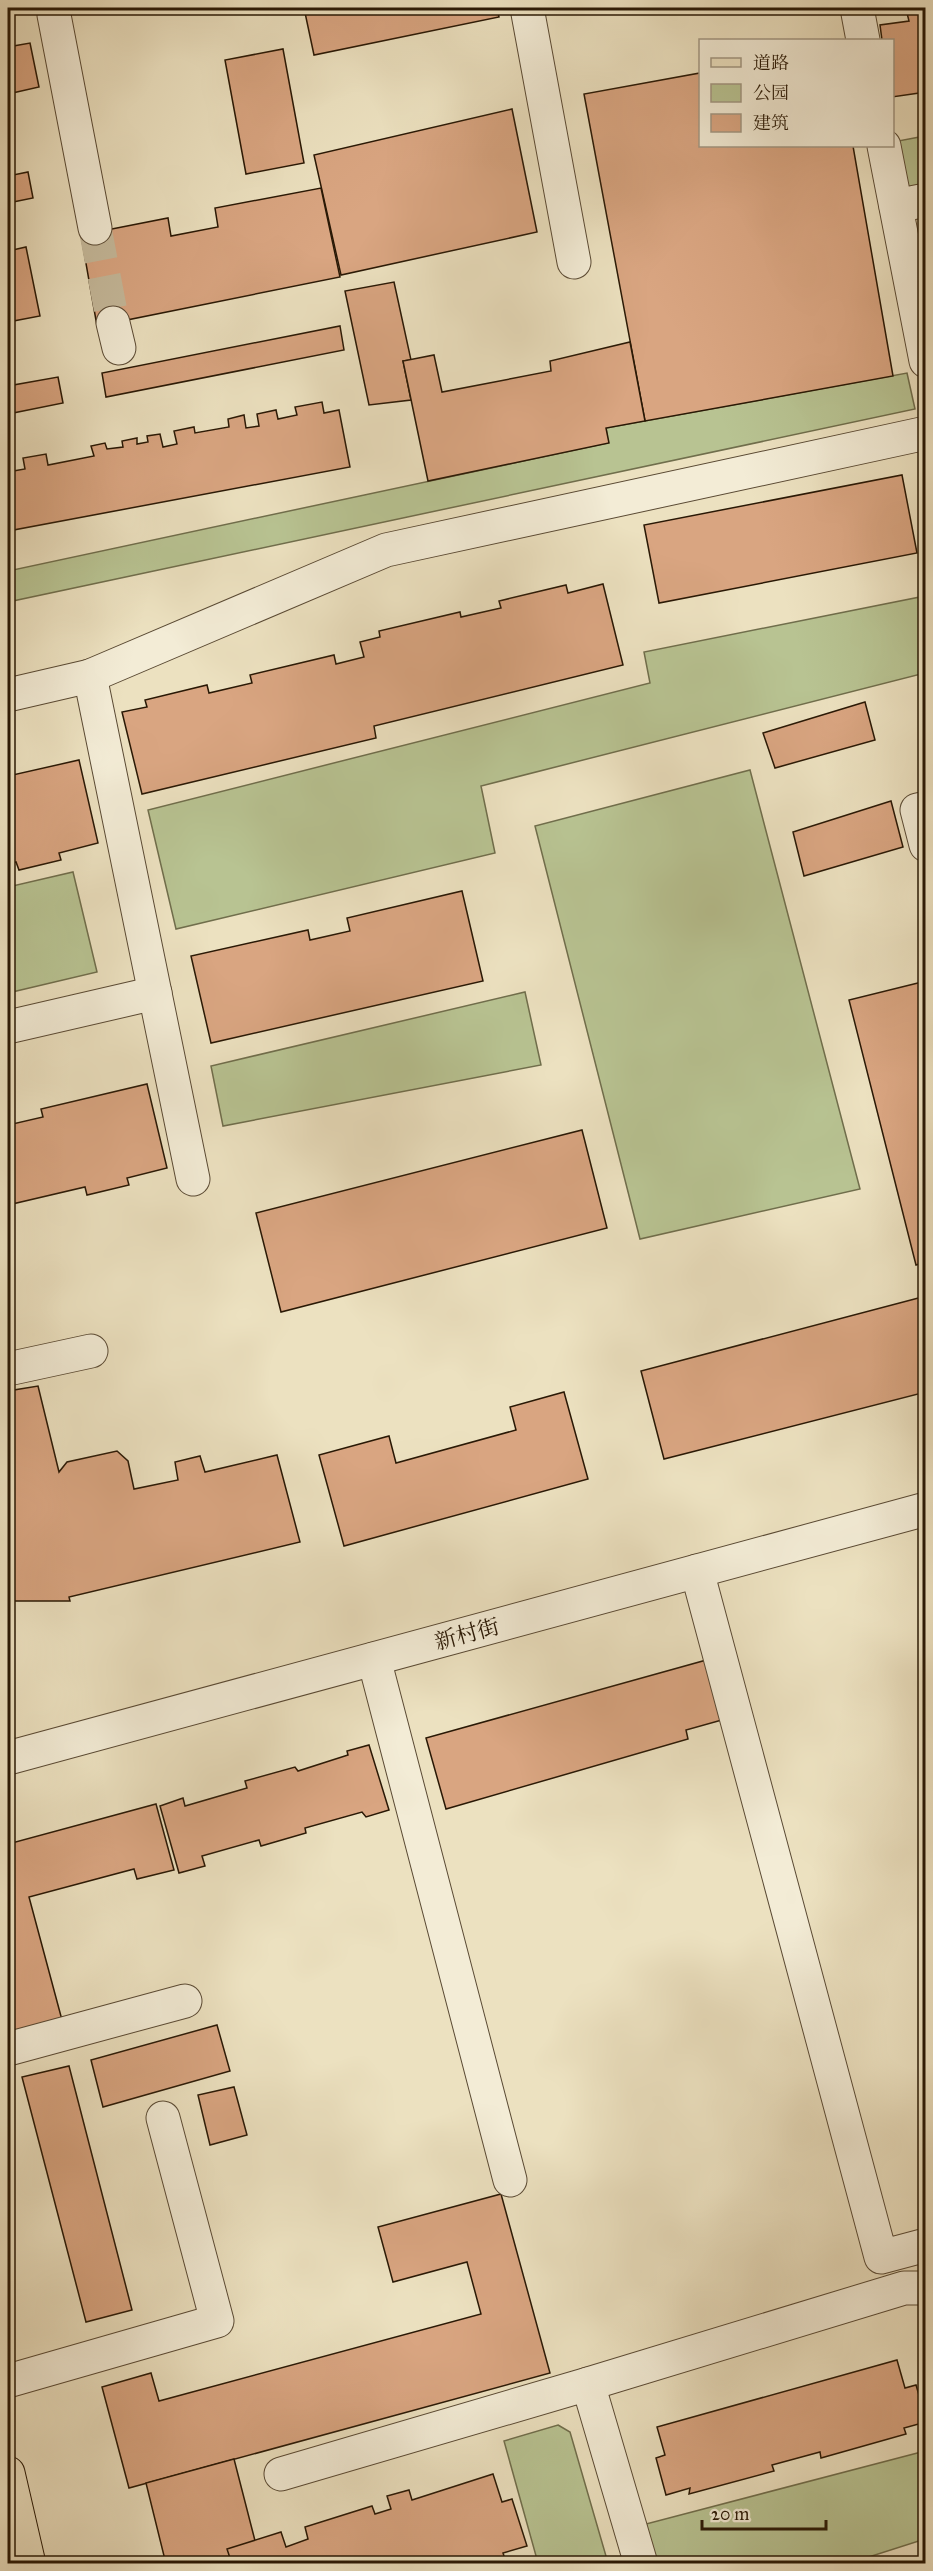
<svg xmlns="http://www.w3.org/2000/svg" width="933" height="2571" font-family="'IM FELL Great Primer','Noto Serif SC',serif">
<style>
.green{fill:#b8c392;stroke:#706e4c;stroke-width:1.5}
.building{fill:#d9a581;stroke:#291805;stroke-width:1.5}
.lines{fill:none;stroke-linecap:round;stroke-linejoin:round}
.minor-tunnel{stroke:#c5b99b;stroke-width:33;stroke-dasharray:33 16;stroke-linecap:butt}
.minor-casing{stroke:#5a4a34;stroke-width:35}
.major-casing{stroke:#291805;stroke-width:35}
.minor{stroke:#f3ecd6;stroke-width:33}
.major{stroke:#ece1c0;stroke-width:33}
.labels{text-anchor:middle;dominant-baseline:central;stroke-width:6;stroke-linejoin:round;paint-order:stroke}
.street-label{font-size:22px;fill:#291805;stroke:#f3ecd6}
</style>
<rect width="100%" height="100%" fill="#ece1c0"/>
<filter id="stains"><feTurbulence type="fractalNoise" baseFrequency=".00333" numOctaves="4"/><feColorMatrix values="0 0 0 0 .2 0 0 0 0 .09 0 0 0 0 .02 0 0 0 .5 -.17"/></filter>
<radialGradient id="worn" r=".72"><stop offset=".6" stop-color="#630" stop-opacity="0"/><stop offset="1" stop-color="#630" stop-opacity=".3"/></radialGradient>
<g class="green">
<path d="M 925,136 L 925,185 L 907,188 L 898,141 Z"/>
<path d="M 907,373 L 915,409 L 8,602 L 8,571 L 608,443 L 606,428 Z"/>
<path d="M 925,596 L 925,673 L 481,786 L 495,853 L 176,929 L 148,810 L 650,683 L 644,652 Z"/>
<path d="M 750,770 L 860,1189 L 640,1239 L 535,826 Z"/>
<path d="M 73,872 L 97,972 L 8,993 L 8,887 Z"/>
<path d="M 525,992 L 541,1065 L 223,1126 L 211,1066 Z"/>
<path d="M 558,2425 L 570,2432 L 608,2563 L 538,2563 L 504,2441 Z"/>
<path d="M 925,2451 L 925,2539 L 850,2563 L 656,2563 L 646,2524 Z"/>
</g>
<g class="building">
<path d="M 304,8 L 497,8 L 499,17 L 314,55 Z"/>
<path d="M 926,8 L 926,92 L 892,97 L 892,40 L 882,40 L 880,25 L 909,21 L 906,9 Z"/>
<path d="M 30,43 L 39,87 L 8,94 L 8,47 Z"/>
<path d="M 283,49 L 304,163 L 246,174 L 225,60 Z"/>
<path d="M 700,73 L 700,146 L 853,146 L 893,376 L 645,421 L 584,94 Z"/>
<path d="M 512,109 L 537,232 L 341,275 L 314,155 Z"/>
<path d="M 28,172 L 33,198 L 8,203 L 8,176 Z"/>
<path d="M 321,188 L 340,277 L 97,326 L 81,235 L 168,218 L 171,236 L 218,227 L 215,208 Z"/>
<path d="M 26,247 L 40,316 L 8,322 L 8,251 Z"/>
<path d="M 394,282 L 411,360 L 403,361 L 411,400 L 369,405 L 345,291 Z"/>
<path d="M 340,326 L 344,350 L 106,397 L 102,373 Z"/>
<path d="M 630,342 L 645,421 L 606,428 L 609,443 L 428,481 L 403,361 L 434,355 L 442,392 L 551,371 L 550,361 Z"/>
<path d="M 58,377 L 63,403 L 8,414 L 8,386 Z"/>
<path d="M 322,402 L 324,413 L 339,410 L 350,467 L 8,531 L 8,472 L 25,469 L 23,458 L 46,454 L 48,465 L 94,456 L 91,446 L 105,443 L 107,449 L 123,447 L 122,441 L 137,438 L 137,444 L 148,442 L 147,436 L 160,434 L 163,447 L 177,444 L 174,431 L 194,427 L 195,433 L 229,427 L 228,419 L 244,415 L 246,428 L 259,426 L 257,414 L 276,410 L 278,419 L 297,415 L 295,407 Z"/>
<path d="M 902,475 L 917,553 L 659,603 L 644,525 Z"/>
<path d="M 603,584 L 623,665 L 374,726 L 376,738 L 142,794 L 122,712 L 147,707 L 145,700 L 207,685 L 209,693 L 252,683 L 250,675 L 334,655 L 336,664 L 364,657 L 360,642 L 380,637 L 379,631 L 460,612 L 461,617 L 501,608 L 499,601 L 566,585 L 568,593 Z"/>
<path d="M 865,702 L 875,740 L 775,768 L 763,733 Z"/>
<path d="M 79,760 L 98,843 L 59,853 L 61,860 L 19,870 L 16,862 L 8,864 L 8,776 Z"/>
<path d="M 891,801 L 903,847 L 804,876 L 793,832 Z"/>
<path d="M 462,891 L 483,981 L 211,1043 L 191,956 L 308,930 L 310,940 L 350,931 L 347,918 Z"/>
<path d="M 926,981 L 926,1262 L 916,1265 L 849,1000 Z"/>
<path d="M 147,1084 L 167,1168 L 127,1178 L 129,1185 L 87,1195 L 85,1187 L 8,1205 L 8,1125 L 43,1117 L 41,1109 Z"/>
<path d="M 582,1130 L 607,1228 L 281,1312 L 256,1213 Z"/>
<path d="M 926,1296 L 926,1392 L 664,1459 L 641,1371 Z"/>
<path d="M 38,1386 L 59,1472 L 67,1462 L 117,1451 L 128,1461 L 134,1489 L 178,1480 L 175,1462 L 200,1456 L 205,1472 L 277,1455 L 300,1542 L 69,1597 L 70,1601 L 8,1601 L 8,1391 Z"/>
<path d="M 564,1392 L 588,1479 L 344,1546 L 319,1455 L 389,1436 L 396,1463 L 516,1430 L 510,1407 Z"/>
<path d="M 710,1659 L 729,1718 L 686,1730 L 688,1739 L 446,1809 L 426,1738 Z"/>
<path d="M 369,1745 L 389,1810 L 366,1817 L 362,1812 L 305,1828 L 306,1833 L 261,1846 L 259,1840 L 202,1856 L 205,1866 L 179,1873 L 160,1806 L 183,1798 L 185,1806 L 247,1788 L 245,1781 L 295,1767 L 298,1771 L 348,1755 L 347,1751 Z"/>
<path d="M 156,1804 L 174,1870 L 137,1879 L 134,1869 L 29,1897 L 62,2020 L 12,2033 L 8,2018 L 8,1844 Z"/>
<path d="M 217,2025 L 230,2071 L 103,2107 L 91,2060 Z"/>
<path d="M 69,2066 L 132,2310 L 86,2322 L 22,2077 Z"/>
<path d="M 234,2087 L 247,2135 L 210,2145 L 198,2095 Z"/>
<path d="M 501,2194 L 550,2373 L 129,2488 L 102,2387 L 151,2373 L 159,2401 L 481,2314 L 467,2262 L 393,2282 L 378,2227 Z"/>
<path d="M 897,2360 L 905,2388 L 916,2385 L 926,2419 L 926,2422 L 904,2428 L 906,2434 L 821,2458 L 820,2452 L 772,2465 L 774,2471 L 689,2494 L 690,2488 L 666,2495 L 656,2458 L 665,2455 L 657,2427 Z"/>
<path d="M 234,2459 L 261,2564 L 166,2564 L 146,2483 Z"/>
<path d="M 493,2474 L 502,2502 L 512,2499 L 527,2546 L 503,2553 L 506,2562 L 500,2564 L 479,2564 L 478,2560 L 468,2564 L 232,2564 L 227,2549 L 281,2532 L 286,2547 L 308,2539 L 305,2527 L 372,2506 L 375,2514 L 391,2509 L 387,2496 L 409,2490 L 412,2500 Z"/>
</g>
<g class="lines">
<path class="minor-tunnel" d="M 95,228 L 113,323"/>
<defs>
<g id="minor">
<path d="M 527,8 L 574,262"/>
<path d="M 857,8 L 863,40"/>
<path d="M 54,15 L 95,228"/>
<path d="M 884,146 L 926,361"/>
<path d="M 896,206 L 926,200"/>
<path d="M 113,323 L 119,348"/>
<path d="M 90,676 L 193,1179"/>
<path d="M 8,695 L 90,676 L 386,550 L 926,433"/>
<path d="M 926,808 L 917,810 L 926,845"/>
<path d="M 8,1027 L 155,993"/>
<path d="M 8,1369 L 91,1351"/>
<path d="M 697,1571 L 881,2257 L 926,2245"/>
<path d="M 374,1659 L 510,2180"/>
<path d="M 8,1758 L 926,1509"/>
<path d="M 8,2049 L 185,2001"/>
<path d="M 8,2381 L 217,2321 L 163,2118"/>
<path d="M 281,2474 L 588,2384"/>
<path d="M 641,2564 L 588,2384 L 904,2288 L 926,2288"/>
</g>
<path id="major" d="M 8,2473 L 29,2564"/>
</defs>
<use href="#minor" class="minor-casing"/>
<use href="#major" class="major-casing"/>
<use href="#minor" class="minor"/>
<use href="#major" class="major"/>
</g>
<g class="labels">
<g class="street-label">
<text transform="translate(467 1634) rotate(-15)">新村街</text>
</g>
</g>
<rect width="933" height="2571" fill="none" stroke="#ece1c0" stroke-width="30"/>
<rect x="9" y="9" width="915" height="2553" fill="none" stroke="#291805" stroke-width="3"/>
<rect x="15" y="15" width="903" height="2541" fill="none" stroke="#291805" stroke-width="1.5"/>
<rect x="699" y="39" width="195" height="108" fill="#f3ecd6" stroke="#a29782" stroke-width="1.5"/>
<rect x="711" y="58" width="30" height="9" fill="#ece1c0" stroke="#a29782" stroke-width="1.5"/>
<text x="753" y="69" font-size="18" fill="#291805">道路</text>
<rect x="711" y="84" width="30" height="18" fill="#b8c392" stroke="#a29782" stroke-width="1.5"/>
<text x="753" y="99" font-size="18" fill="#291805">公园</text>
<rect x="711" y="114" width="30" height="18" fill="#d9a581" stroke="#a29782" stroke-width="1.5"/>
<text x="753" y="129" font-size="18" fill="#291805">建筑</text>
<path d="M702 2520v9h124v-9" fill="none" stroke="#291805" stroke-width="3"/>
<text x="711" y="2520" font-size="18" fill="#291805" stroke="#f3ecd6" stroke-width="4.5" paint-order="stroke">20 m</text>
<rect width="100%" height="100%" filter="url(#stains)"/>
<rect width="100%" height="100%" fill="url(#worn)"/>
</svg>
